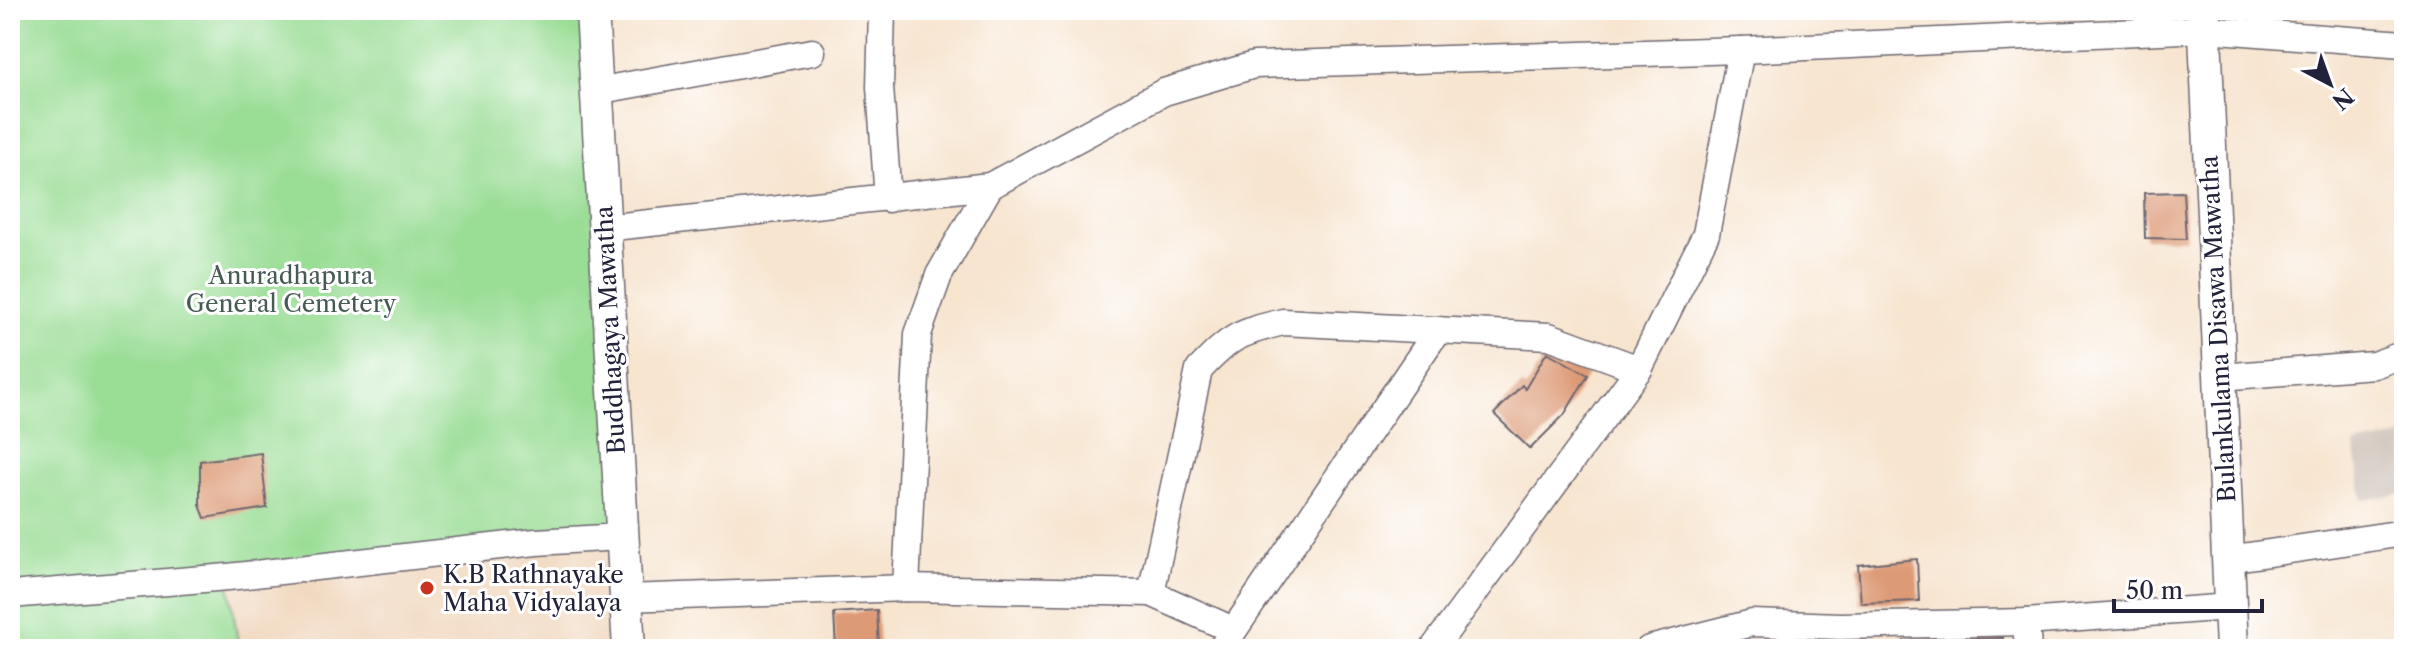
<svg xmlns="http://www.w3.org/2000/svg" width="2414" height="659" font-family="'Libre Caslon Text',serif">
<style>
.built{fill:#f0d6bc}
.industrial{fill:#cec2b9}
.green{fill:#9add95;stroke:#5e8068;stroke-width:2}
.building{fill:#dd9a76}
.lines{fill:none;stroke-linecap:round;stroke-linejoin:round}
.minor-casing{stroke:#6d666f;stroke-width:29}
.major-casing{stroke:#6d666f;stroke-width:35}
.minor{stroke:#fff;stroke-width:26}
.major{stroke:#fff;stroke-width:32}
.poi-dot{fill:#c8321e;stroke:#fff;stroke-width:3}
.labels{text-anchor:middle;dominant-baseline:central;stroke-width:6;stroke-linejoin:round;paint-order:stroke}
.park-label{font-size:24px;fill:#465a56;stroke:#fff}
.street-label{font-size:24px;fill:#22223b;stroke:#fff}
.poi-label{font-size:24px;fill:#22223b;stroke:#fff;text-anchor:start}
</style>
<rect width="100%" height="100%" fill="#fff"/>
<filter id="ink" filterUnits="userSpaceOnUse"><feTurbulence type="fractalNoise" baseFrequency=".0125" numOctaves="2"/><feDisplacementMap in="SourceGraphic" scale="16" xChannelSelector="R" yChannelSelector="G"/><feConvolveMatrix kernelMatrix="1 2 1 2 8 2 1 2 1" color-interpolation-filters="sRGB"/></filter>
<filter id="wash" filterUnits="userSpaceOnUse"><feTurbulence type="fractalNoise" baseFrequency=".006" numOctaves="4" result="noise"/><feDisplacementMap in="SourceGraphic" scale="32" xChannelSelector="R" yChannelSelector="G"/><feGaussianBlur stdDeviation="1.8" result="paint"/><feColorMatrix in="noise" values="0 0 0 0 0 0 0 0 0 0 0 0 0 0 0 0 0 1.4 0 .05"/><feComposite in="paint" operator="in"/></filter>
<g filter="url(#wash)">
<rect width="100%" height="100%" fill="#f7e5d0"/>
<path class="built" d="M 621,537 L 629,649 L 239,649 L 228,577 Z"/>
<path class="industrial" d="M 2404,436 L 2404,493 L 2363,500 L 2354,445 Z"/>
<path class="green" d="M 10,10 L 587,10 L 621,537 L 228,577 L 239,649 L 10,649 Z"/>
<g id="blocks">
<g class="building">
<path d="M 2183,192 L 2186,239 L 2145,238 L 2144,193 Z"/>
<path d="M 1547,352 L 1588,375 L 1564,415 L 1530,449 L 1494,414 L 1522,385 L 1525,389 Z"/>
<path d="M 261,453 L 267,508 L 205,518 L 200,505 L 200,461 Z"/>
<path d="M 1917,559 L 1919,601 L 1861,603 L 1858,565 Z"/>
<path d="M 877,610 L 879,649 L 836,649 L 834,613 Z"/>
<path d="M 2003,638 L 2001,649 L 1949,649 L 1949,640 Z"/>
<path d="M 1938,640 L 1938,649 L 1906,649 L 1904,641 Z"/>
</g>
</g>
</g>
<g filter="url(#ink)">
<use href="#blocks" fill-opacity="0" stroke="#6d666f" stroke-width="2"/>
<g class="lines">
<defs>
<g id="minor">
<path d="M 882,10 L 880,87 L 888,199"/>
<path d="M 596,91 L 812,52"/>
<path d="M 604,228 L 990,186 L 1164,92 L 1254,65 L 1741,50 L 2205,29 L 2404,44"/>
<path d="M 2220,377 L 2374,365 L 2404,354"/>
<path d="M 2228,559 L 2404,533"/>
<path d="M 906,588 L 918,334 L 939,275 L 990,186"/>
<path d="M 1151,593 L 1199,370 C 1231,336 1238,333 1283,322 L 1549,336 L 1639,369"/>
<path d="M 10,595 L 228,577 L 536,542 L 621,537"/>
<path d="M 625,598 L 906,588 L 1151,593 L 1233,630"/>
<path d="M 2026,622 L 2028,649"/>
<path d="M 1221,649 L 1438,330"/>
<path d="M 1433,649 L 1639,369 L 1706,234 L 1741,50"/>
<path d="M 1649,649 L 1752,623 L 1840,626 L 2026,622 L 2230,607"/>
</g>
<g id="major">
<path d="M 592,10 L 629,649"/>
<path d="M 2204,10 L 2232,649"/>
</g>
</defs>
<use href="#minor" class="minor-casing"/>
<use href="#major" class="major-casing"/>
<use href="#minor" class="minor"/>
<use href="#major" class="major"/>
</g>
</g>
<circle class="poi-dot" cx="427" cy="588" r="8"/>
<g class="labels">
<g class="park-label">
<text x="291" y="275">Anuradhapura<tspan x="291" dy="28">General Cemetery</tspan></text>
</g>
<g class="street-label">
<text transform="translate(2218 329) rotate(-93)">Bulankulama Disawa Mawatha</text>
<text transform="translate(610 330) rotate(-93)">Buddhagaya Mawatha</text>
</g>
<g class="poi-label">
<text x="443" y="574">K.B Rathnayake<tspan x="443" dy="28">Maha Vidyalaya</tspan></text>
</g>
</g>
<rect width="2414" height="659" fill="none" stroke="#fff" stroke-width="40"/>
<g transform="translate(2330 84) rotate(139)" stroke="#ffffff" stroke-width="6" paint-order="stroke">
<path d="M0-6L14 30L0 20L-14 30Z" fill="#22223b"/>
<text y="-12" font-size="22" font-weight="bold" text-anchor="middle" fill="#22223b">N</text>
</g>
<path d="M2114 599v12h148v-12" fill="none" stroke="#22223b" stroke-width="4"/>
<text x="2126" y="599" font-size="24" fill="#22223b" stroke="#ffffff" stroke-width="6" paint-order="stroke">50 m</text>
</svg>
